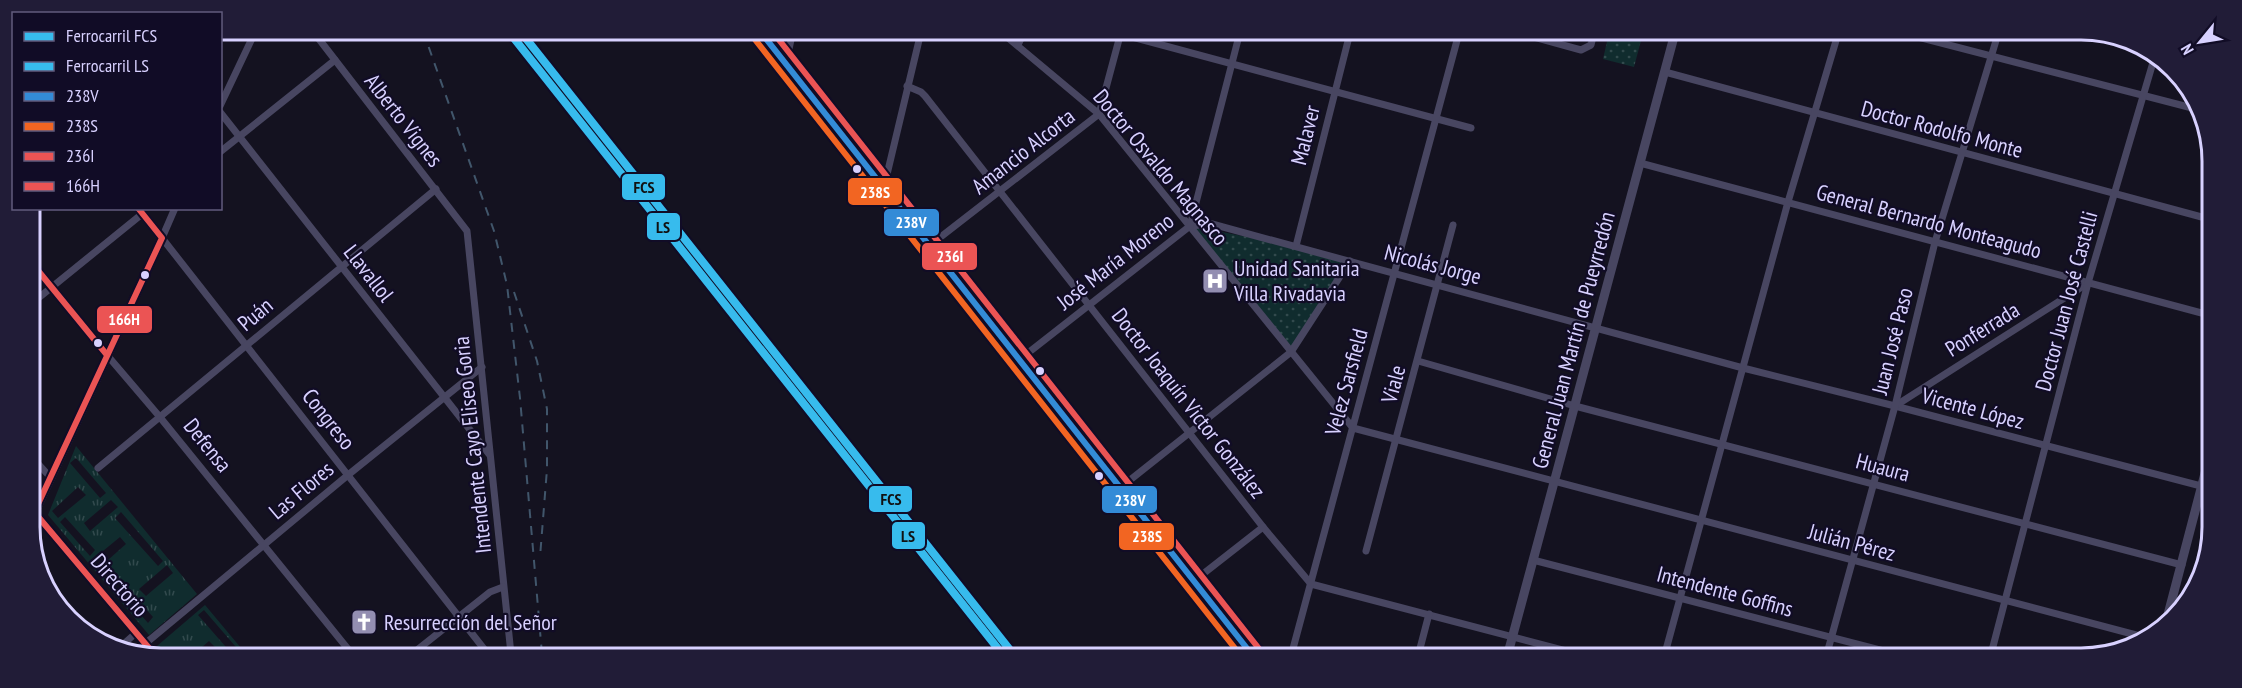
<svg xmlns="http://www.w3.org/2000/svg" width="2242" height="688" font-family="'PT Sans Narrow',sans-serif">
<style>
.grass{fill:url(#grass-tufts);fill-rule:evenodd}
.park{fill:url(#park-dots)}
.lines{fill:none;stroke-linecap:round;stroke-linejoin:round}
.minor{stroke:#484661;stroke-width:7}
.tertiary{stroke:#484661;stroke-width:9}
.primary{stroke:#5d5072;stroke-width:10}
.rail{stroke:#41566b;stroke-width:2;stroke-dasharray:9 8;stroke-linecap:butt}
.bus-1-casing{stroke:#110c26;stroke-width:10}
.bus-2-casing{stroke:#110c26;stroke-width:10}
.bus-3-casing{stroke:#110c26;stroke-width:10}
.bus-4-casing{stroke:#110c26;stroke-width:10}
.bus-1{stroke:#338bd7;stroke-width:6}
.bus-2{stroke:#f26522;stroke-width:6}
.bus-3{stroke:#eb5454;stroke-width:6}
.bus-4{stroke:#eb5454;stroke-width:6}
.rail-1-casing{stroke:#110c26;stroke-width:12}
.rail-2-casing{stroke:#110c26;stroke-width:12}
.rail-1{stroke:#37bbed;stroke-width:8}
.rail-2{stroke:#37bbed;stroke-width:8}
.bus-dot{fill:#d8d1ff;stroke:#110c26;stroke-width:2}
.labels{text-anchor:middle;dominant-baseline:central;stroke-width:4.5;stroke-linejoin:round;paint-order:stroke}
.street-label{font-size:22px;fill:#d8d1ff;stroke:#110c26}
.poi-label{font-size:22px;fill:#d8d1ff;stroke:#110c26;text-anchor:start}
.rim{fill:none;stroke:#d8d1ff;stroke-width:3}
.line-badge{stroke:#110c26;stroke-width:2}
.badge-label{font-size:16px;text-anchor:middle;font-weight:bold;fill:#fff}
.pale-badge-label{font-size:16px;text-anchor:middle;font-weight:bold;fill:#111}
</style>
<defs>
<pattern id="grass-tufts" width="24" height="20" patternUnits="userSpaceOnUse" patternTransform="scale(1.5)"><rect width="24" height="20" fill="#102c2e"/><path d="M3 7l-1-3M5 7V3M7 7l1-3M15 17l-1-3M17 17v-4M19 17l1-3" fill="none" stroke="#324a4d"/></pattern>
<pattern id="park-dots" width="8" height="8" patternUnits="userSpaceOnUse" patternTransform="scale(1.5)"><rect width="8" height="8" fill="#102c2e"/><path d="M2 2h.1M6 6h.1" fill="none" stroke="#324a4d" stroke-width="1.8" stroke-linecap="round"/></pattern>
</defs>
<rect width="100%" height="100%" fill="#141220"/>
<g class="grass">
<path d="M 76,446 L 197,594 L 149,635 L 48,515 ZM 76,458 L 106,493 L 100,498 L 70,463 ZM 78,487 L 86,495 L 58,518 L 52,511 ZM 111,500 L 118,507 L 90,531 L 84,523 ZM 121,512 L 163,561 L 158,566 L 115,518 ZM 65,517 L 95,550 L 90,556 L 60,522 ZM 120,537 L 126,544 L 99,568 L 92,560 ZM 167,565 L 173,573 L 146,596 L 139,589 ZM 109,567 L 153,617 L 148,623 L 103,572 Z"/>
<path d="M 205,605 L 246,654 L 242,654 L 204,610 L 198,615 L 232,654 L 210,654 L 216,648 L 209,641 L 194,654 L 164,654 L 157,646 Z"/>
</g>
<g class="park">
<path d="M 1609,33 L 1643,33 L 1634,67 L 1603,59 Z"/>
<path d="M 1190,226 L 1296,246 L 1350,261 L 1291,352 Z"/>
</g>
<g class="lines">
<g class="minor">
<path d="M 312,30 L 467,231 L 511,654"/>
<path d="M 1001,32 L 1099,114 L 1353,428 L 2140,636"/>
<path d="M 1519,33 L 1581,50 L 1591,45 L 1594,33"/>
<path d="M 1121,34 L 1471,128"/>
<path d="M 1918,37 L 2196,109"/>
<path d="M 1018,45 L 1024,32"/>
<path d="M 780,57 L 789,49 L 793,31"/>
<path d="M 1665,72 L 2209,219"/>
<path d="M 907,86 L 921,92 L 925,96 L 1263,527 L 1311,584 L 1589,657"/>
<path d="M 220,106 L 256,30"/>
<path d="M 220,112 L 489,454"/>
<path d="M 220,152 L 335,60"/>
<path d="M 1640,163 L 2209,315"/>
<path d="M 884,187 L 921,32"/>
<path d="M 175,208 L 162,238 L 488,654"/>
<path d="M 1190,226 L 1212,224 L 1743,368 L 1895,406 L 2201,486"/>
<path d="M 929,246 L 1099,114 L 1121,32"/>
<path d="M 1296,246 L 1350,33"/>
<path d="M 31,304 L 142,214"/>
<path d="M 107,355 L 159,416 L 352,654"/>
<path d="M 1019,360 L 1190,226 L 1240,32"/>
<path d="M 1418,361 L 1575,406 L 2182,565"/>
<path d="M 1895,406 L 2088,283"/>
<path d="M 32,457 L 51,478"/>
<path d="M 98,468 L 436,189"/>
<path d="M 1120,488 L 1291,352 L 1350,261"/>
<path d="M 35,513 L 154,654"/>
<path d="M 1366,551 L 1453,225"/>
<path d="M 1533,560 L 1907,657"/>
<path d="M 1194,581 L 1263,527"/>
<path d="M 146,643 L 348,475 L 482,367"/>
<path d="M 119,648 L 136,633"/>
<path d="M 412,654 L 490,592 L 503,587"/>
<path d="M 1291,656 L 1459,33"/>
<path d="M 1418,656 L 1429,614"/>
<path d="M 1664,657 L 1788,202 L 1838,34"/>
<path d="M 1826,657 L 1895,406 L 1935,242 L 1998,34"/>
<path d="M 1990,658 L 2088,283 L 2154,59"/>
</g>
<g class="tertiary">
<path d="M 31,262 L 107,355"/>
<path d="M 32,518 L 162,238 L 138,208"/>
<path d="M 2165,626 L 2208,462"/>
<path d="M 1507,657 L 1675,33"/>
</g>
<path class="primary" d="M 760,31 L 1253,656"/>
<g class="rail">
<path d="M 423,31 L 494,231 L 507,285 L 520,398 L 542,654"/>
<path d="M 514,292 L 537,361 L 547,409 L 547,469 L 540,557"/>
</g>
<defs>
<path id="bus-1" d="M 760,31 L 1253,656"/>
<path id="bus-2" d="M 753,37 L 1241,656"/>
<path id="bus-3" d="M 772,31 L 1260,650"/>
<g id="bus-4">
<path d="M 31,262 L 107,355"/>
<path d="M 35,513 L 154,654"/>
<path d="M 32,517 L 162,238 L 138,208"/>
</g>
</defs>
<use href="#bus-1" class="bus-1-casing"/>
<use href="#bus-2" class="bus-2-casing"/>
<use href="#bus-3" class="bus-3-casing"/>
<use href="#bus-4" class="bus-4-casing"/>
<use href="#bus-1" class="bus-1"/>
<use href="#bus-2" class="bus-2"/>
<use href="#bus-3" class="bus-3"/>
<use href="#bus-4" class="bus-4"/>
<defs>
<path id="rail-1" d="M 520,31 L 1014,655"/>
<path id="rail-2" d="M 513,37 L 1003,655"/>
</defs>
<use href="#rail-1" class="rail-1-casing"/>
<use href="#rail-2" class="rail-2-casing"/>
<use href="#rail-1" class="rail-1"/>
<use href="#rail-2" class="rail-2"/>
</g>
<defs>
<symbol id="hospital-square" viewBox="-11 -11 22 22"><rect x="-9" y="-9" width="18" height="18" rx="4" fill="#938eb1" stroke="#110c26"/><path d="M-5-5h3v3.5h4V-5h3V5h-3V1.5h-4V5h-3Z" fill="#fff"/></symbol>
<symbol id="church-square" viewBox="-11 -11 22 22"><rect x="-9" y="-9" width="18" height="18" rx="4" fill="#938eb1" stroke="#110c26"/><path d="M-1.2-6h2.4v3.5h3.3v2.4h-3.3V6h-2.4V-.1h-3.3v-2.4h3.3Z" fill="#fff"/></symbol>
</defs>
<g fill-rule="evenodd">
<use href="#hospital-square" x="1200" y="266" width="30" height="30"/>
<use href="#church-square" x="349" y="607" width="30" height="30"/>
</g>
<g class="bus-dot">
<circle cx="857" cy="169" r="5"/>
<circle cx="145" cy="275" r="5"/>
<circle cx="98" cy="343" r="5"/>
<circle cx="1040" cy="371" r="5"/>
<circle cx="1099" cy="476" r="5"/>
</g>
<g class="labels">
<g class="street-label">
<text transform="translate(404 120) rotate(52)">Alberto Vignes</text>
<text transform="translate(1942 129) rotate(15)">Doctor Rodolfo Monte</text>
<text transform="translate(1305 135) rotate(-76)">Malaver</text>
<text transform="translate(1023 151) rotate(-38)">Amancio Alcorta</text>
<text transform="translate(1161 167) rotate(50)">Doctor Osvaldo Magnasco</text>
<text transform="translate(1929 221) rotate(15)">General Bernardo Monteagudo</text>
<text transform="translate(1115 261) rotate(-38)">José María Moreno</text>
<text transform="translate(1433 264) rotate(15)">Nicolás Jorge</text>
<text transform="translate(369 273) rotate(52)">Llavallol</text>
<text transform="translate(2066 301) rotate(-75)">Doctor Juan José Castelli</text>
<text transform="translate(255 314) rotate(-40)">Puán</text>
<text transform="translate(1982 329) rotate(-32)">Ponferrada</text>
<text transform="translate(1573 340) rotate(-75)">General Juan Martín de Pueyrredón</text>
<text transform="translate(1892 341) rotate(-76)">Juan José Paso</text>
<text transform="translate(1346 382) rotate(-75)">Velez Sarsfield</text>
<text transform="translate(1393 384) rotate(-75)">Viale</text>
<text transform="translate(1189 403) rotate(52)">Doctor Joaquín Victor González</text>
<text transform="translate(1973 408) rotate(15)">Vicente López</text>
<text transform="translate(329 419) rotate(52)">Congreso</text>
<text transform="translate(208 445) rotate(51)">Defensa</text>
<text transform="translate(472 445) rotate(-96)">Intendente Cayo Eliseo Goria</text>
<text transform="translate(1883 467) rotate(15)">Huaura</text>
<text transform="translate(301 490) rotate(-40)">Las Flores</text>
<text transform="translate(1852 542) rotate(15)">Julián Pérez</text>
<text transform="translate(120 585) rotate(49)">Directorio</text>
<text transform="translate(1725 591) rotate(15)">Intendente Goffins</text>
</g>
<g class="poi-label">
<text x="1234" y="268">Unidad Sanitaria<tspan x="1234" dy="25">Villa Rivadavia</tspan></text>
<text x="384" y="622">Resurrección del Señor</text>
</g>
</g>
<path d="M0 0H2242V688H0ZM161 40H2081A121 121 0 0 1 2202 161V527A121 121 0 0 1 2081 648H161A121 121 0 0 1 40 527V161A121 121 0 0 1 161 40Z" fill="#211c37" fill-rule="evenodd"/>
<path class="rim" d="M161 40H2081A121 121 0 0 1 2202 161V527A121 121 0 0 1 2081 648H161A121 121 0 0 1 40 527V161A121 121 0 0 1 161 40Z"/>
<g class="line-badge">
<rect x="621" y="173" width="45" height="28" rx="6" fill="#37bbed"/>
<rect x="847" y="177" width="56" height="29" rx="6" fill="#f26522"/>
<rect x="883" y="208" width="57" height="29" rx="6" fill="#338bd7"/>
<rect x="646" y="212" width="35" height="29" rx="6" fill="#37bbed"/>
<rect x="921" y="242" width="57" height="29" rx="6" fill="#eb5454"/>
<rect x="96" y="305" width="57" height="29" rx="6" fill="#eb5454"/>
<rect x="868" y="485" width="45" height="28" rx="6" fill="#37bbed"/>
<rect x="1101" y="485" width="57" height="29" rx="6" fill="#338bd7"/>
<rect x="891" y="521" width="35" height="29" rx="6" fill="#37bbed"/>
<rect x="1118" y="522" width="57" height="29" rx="6" fill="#f26522"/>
</g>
<g class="badge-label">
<text x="875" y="198">238S</text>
<text x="911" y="228">238V</text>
<text x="950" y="262">236I</text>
<text x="124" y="325">166H</text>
<text x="1130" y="506">238V</text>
<text x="1147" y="542">238S</text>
</g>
<g class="pale-badge-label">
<text x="644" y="193">FCS</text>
<text x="663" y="233">LS</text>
<text x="891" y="505">FCS</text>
<text x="908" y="542">LS</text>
</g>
<rect x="12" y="12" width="210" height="198" fill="#110c26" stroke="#615b7d" stroke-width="1.5"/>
<rect x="24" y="32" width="30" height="9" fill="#37bbed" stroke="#615b7d" stroke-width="1.5"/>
<text x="66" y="42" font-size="18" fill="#d8d1ff">Ferrocarril FCS</text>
<rect x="24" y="62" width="30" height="9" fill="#37bbed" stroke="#615b7d" stroke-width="1.5"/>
<text x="66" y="72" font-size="18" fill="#d8d1ff">Ferrocarril LS</text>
<rect x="24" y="92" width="30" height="9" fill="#338bd7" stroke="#615b7d" stroke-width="1.5"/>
<text x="66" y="102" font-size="18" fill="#d8d1ff">238V</text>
<rect x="24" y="122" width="30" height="9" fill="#f26522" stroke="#615b7d" stroke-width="1.5"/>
<text x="66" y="132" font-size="18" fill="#d8d1ff">238S</text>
<rect x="24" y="152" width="30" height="9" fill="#eb5454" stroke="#615b7d" stroke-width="1.5"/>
<text x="66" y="162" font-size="18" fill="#d8d1ff">236I</text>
<rect x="24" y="182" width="30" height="9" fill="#eb5454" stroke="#615b7d" stroke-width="1.5"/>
<text x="66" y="192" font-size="18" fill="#d8d1ff">166H</text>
<g transform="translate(2200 42) rotate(240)" stroke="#110c26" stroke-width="4.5" paint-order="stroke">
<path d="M0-4.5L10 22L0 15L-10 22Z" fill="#d8d1ff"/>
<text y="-9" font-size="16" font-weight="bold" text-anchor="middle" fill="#d8d1ff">N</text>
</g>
</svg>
